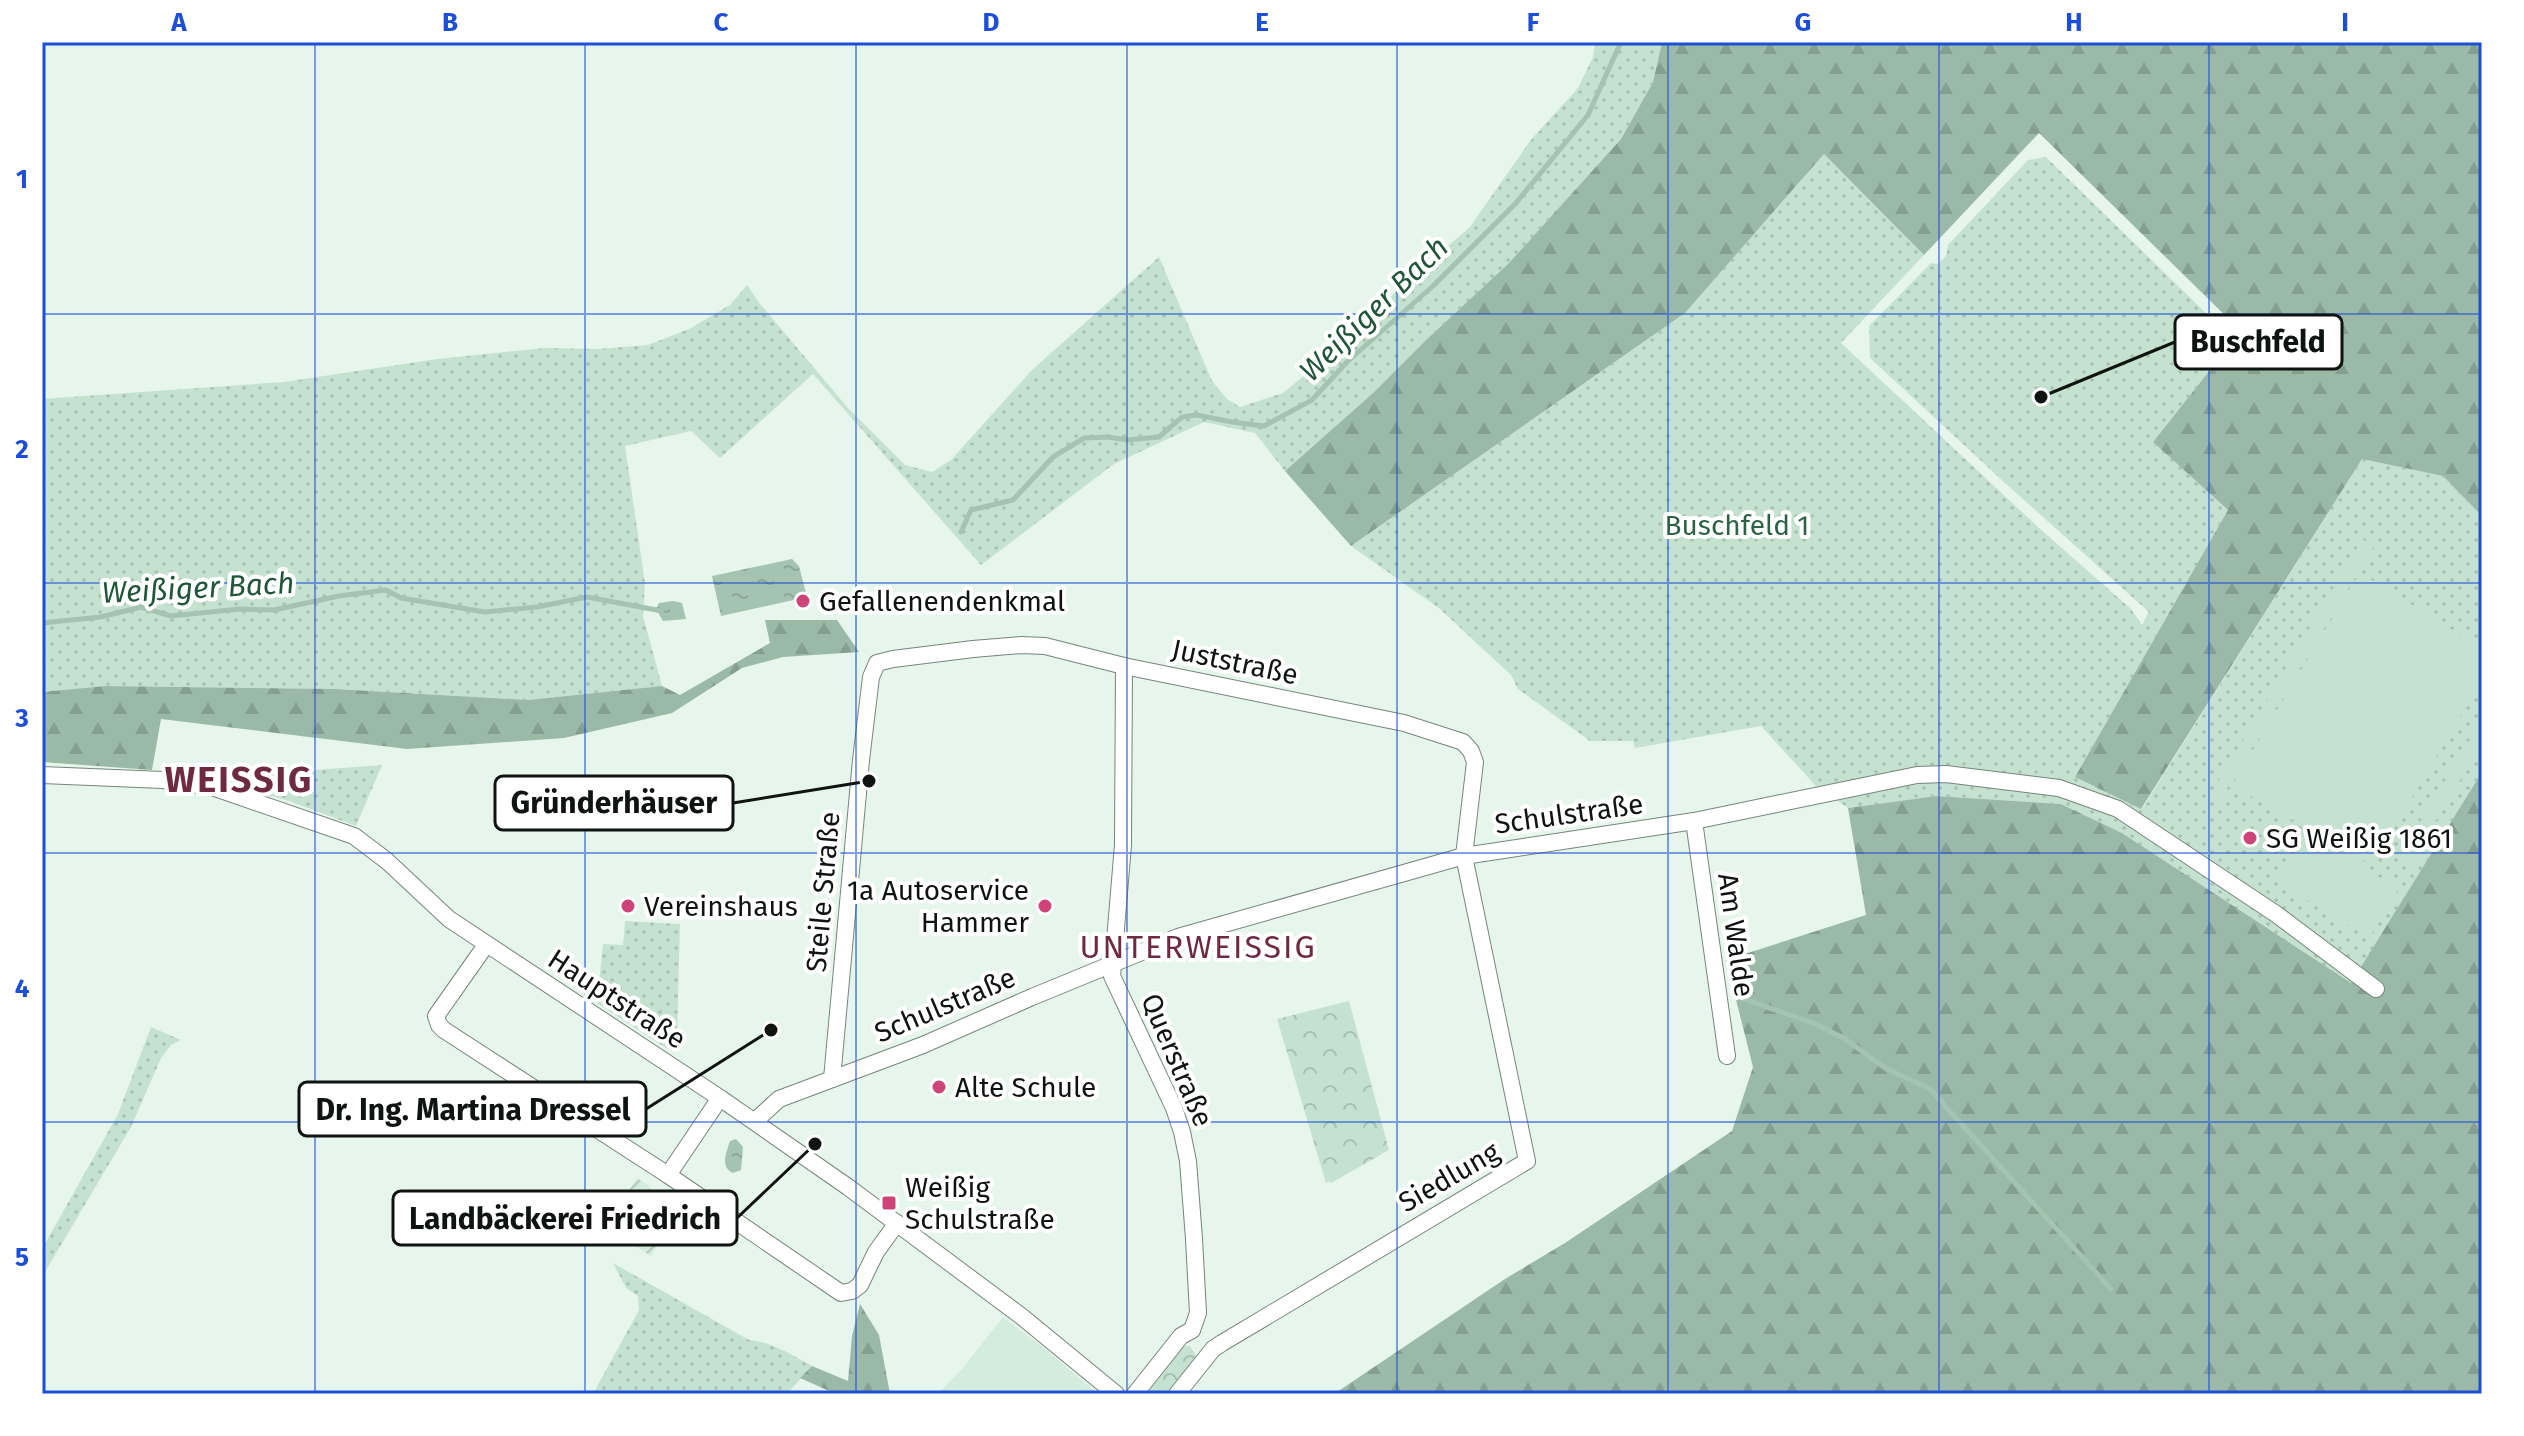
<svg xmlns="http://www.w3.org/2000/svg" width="2524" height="1436" font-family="'Fira Sans',sans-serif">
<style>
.built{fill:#d4ecdd}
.industrial{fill:url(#industrial-furrows)}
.grass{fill:url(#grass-dots)}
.forest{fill:url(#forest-firs)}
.park{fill:url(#park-crowns)}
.pitch{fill:#c5e2d0}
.water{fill:url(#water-ripples)}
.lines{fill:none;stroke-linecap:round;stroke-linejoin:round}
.stream{stroke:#a4c3b0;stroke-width:5}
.minor-casing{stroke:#76857b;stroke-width:18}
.minor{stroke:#fff;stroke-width:16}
.grid{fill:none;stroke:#1d4ed8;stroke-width:2;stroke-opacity:0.55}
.poi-dot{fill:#cf4478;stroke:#fff;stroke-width:3}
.labels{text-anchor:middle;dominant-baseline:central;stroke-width:8;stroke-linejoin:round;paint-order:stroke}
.park-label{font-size:28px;fill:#2e6246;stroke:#fff}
.poi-label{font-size:28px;fill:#0f1411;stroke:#fff;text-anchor:start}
.street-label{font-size:28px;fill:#0f1411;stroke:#fff}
.water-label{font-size:30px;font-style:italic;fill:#20553a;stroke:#fff}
.quarter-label{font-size:32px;letter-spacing:2px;fill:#6e2a41;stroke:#fff}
.district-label{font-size:36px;font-weight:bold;letter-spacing:2px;fill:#6e2a41;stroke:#fff}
.leader{fill:none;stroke:#0f1411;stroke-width:3}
.callout-dot{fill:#0f1411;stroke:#fff;stroke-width:3}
.callout{fill:#fff;stroke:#0f1411;stroke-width:3}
.callout-label{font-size:30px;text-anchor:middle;font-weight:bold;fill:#0f1411}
.neatline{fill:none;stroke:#1d4ed8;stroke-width:3}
.grid-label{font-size:26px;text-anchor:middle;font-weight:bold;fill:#1d4ed8}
</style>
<defs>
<pattern id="industrial-furrows" width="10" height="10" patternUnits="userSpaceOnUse" patternTransform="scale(2)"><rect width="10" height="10" fill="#d4ecdd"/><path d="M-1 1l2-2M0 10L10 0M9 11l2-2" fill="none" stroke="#b5cabd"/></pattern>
<pattern id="grass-dots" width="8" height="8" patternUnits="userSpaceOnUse" patternTransform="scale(2)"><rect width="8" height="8" fill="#c5e2d0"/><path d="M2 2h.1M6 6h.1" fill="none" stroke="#a8c1b2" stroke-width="1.8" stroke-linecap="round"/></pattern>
<pattern id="forest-firs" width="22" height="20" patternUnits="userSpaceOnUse" patternTransform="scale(2)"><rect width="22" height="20" fill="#9bb9a7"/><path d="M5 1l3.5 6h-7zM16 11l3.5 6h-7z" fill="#849e8f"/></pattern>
<pattern id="park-crowns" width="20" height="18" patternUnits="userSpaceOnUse" patternTransform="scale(2)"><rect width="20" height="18" fill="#c5e2d0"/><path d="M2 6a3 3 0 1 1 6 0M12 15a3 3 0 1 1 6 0" fill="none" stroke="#a8c1b2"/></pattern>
<pattern id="water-ripples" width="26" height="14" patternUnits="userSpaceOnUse" patternTransform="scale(2)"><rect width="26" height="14" fill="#a4c3b0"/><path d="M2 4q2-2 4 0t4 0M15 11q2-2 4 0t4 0" fill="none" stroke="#8ca796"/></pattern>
</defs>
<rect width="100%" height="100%" fill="#e6f6ec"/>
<path class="built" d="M 1003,1317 L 1045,1349 L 1098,1394 L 938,1394 L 962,1369 Z"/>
<path class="industrial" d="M 637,1178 L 648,1185 L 663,1212 L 674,1219 L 651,1256 L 605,1227 Z"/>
<g class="grass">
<path d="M 1595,42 L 1662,42 L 1653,82 L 1621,139 L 1509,263 L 1425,341 L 1373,393 L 1285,471 L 1255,433 L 1204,422 L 1114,464 L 981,565 L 813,374 L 720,458 L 691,431 L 625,446 L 645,583 L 643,616 L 662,686 L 528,700 L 335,689 L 105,686 L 42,692 L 42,399 L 284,382 L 437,359 L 544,348 L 598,349 L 648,345 L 689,329 L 730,305 L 747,285 L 760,304 L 848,408 L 905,465 L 932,472 L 951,460 L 1032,370 L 1159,257 L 1212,381 L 1227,399 L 1240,407 L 1283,393 L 1327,357 L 1402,286 L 1470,227 L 1530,141 L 1578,88 L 1593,57 Z"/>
<path d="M 1824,154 L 1924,255 L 1841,343 L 2038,527 L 2131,609 L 2142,625 L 2149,612 L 2004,482 L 1870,358 L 1869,326 L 1931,263 L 1938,264 L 1946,256 L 1948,245 L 2028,160 L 2046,157 L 2216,323 L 2241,331 L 2153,442 L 2228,510 L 2075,777 L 2142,809 L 2362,459 L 2444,476 L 2482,516 L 2482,772 L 2351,984 L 2122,833 L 2061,804 L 1936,796 L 1848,808 L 1816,786 L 1761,726 L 1635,748 L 1633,741 L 1590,741 L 1518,689 L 1511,675 L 1440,609 L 1351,546 L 1685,313 Z"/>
<path d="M 382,765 L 356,826 L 289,801 L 220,782 L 220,777 Z"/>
<path d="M 625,921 L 680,924 L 677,1037 L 669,1050 L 597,1003 L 603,944 L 623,945 Z"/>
<path d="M 151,1027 L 181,1040 L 171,1045 L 161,1058 L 131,1127 L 42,1277 L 42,1249 L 118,1114 Z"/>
<path d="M 613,1263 L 749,1340 C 772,1342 792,1355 812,1366 L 787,1394 L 593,1394 L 639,1310 L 638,1296 L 626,1288 Z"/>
</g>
<g class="forest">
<path d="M 1662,42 L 2482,42 L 2482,516 L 2443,476 L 2362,459 L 2141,809 L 2075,777 L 2228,510 L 2153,442 L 2241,331 L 2039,133 L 1924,255 L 1824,154 L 1685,313 L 1351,546 L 1285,471 L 1373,393 L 1425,341 L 1509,263 L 1621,139 L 1653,82 Z"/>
<path d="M 765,620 L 837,620 L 859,652 L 783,657 L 742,668 L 672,713 L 564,738 L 407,749 L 161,719 L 152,770 L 42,762 L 42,692 L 105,686 L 335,689 L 528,700 L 662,686 L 680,695 L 770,643 Z"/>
<path d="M 2482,772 L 2482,1394 L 1334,1394 L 1505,1279 L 1565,1243 L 1732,1131 L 1753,1067 L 1726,960 L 1866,915 L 1848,808 L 1936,796 L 2061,804 L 2122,833 L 2351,983 Z"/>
<path d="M 860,1304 L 879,1335 L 890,1394 L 836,1394 L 800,1378 L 812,1366 L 848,1381 L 852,1336 Z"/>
</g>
<g class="park">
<path d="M 1349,1001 L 1389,1150 L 1331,1183 L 1329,1181 L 1326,1183 L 1277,1019 Z"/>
<path d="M 1186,1346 L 1190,1346 L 1197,1357 L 1169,1394 L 1143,1394 L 1182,1348 Z"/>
</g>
<g class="pitch">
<path d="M 2362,539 L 2374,546 L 2219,802 L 2210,796 Z"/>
<path d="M 2360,573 L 2482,648 L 2482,682 L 2371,865 L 2232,785 Z"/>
<path d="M 2482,719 L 2482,744 L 2424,840 L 2427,843 L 2413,865 L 2396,855 L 2409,834 L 2412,835 Z"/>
<path d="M 2308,834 L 2399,889 L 2369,938 L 2278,883 Z"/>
</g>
<g class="water">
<path d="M 792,559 L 799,566 L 807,597 L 721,616 L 712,576 Z"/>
<path d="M 673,601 L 682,603 L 686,619 L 663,621 L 656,609 L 659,603 Z"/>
<path d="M 736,1139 L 743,1147 L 741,1170 L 733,1173 C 720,1167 726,1153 730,1141 Z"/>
</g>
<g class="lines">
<g class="stream">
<path d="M 961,532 L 971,510 L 1013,500 L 1053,457 L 1084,438 L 1108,437 L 1128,440 L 1159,437 L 1182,417 L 1197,415 L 1232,422 L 1264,426 L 1312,400 L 1348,361 L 1433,286 L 1516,203 L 1588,115 L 1621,42"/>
<path d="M 42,623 L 101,617 L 141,607 L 171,616 L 240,609 L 274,610 L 339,596 L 386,590 L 401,598 L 485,612 L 537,607 L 587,597 L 662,611"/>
<path d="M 1741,998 L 1816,1024 L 1845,1039 L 1885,1068 L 1930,1089 L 2111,1289"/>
</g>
<defs>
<g id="minor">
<path d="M 1124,666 L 1123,845 L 1112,976 L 1174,1108 L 1182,1132 L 1188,1161 L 1194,1239 L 1198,1313 L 1192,1330"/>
<path d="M 42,775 L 163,780 L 212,787 L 354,836 L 387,861 L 449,919 L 720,1098 L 848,1187 L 1021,1316 L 1116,1394"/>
<path d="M 1694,821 L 1727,1056"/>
<path d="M 486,945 L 436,1016 L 439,1025 L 444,1030 L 668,1175 L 841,1293 L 852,1291 L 860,1285 L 876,1252 L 897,1223"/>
<path d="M 832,1079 L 861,760 L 871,677 L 877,663 L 893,659 L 973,649 L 1021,645 L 1045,646 L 1124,666 L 1404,723 L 1463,742 L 1471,751 L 1475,762 L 1464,856 L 1527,1161 L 1222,1343 L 1213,1349 L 1177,1394"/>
<path d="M 755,1121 L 779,1099 L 923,1045 L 1032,997 L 1178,937 L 1464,856 L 1694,821 L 1917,775 L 1946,774 L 2059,788 L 2118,809 L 2276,914 L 2376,989"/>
<path d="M 668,1175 L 720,1098"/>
<path d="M 1135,1394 L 1181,1336 L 1192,1330"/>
</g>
</defs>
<use href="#minor" class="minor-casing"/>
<use href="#minor" class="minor"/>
</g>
<path class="grid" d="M 315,42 L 315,1394M 585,42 L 585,1394M 856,42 L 856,1394M 1127,42 L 1127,1394M 1397,42 L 1397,1394M 1668,42 L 1668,1394M 1939,42 L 1939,1394M 2209,42 L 2209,1394M 42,314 L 2482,314M 42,583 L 2482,583M 42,853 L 2482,853M 42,1122 L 2482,1122"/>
<g class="poi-dot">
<circle cx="803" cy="601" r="8"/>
<circle cx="2250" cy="838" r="8"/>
<circle cx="628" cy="906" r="8"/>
<circle cx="1045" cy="906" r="8"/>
<circle cx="939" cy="1087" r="8"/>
<rect x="881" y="1195" width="16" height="16" rx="4"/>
</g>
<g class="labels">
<g class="park-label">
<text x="1737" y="525">Buschfeld 1</text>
</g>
<g class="poi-label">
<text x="819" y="601">Gefallenendenkmal</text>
<text x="2266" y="838">SG Weißig 1861</text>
<text x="1029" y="890" text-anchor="end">1a Autoservice<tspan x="1029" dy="32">Hammer</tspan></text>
<text x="644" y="906">Vereinshaus</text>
<text x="955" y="1087">Alte Schule</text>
<text x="905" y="1187">Weißig<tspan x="905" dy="32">Schulstraße</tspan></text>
</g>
<g class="street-label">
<text transform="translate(1235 662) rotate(12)">Juststraße</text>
<text transform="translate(1569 814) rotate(-8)">Schulstraße</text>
<text transform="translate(823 892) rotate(-85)">Steile Straße</text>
<text transform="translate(1736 935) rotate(82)">Am Walde</text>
<text transform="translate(617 999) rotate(33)">Hauptstraße</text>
<text transform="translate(945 1005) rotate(-23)">Schulstraße</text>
<text transform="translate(1177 1060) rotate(67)">Querstraße</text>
<text transform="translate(1449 1177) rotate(-30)">Siedlung</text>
</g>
<g class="water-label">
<text transform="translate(1374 309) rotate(-44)">Weißiger Bach</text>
<text transform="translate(198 588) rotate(-3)">Weißiger Bach</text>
</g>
<g class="quarter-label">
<text x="1198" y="947">UNTERWEISSIG</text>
</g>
<g class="district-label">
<text x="239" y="780">WEISSIG</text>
</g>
</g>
<path class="leader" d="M2041 397L2175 342M869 781L733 803M771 1030L646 1109M815 1144L737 1218"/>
<g class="callout-dot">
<circle cx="2041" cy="397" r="8"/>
<circle cx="869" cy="781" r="8"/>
<circle cx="771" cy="1030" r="8"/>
<circle cx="815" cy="1144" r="8"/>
</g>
<g class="callout">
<rect x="2175" y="315" width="167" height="54" rx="8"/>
<rect x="495" y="776" width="238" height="54" rx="8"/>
<rect x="299" y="1082" width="347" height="54" rx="8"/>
<rect x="393" y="1191" width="344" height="54" rx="8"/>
</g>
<g class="callout-label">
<text x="2258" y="352">Buschfeld</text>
<text x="614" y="813">Gründerhäuser</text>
<text x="473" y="1120">Dr. Ing. Martina Dressel</text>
<text x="565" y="1229">Landbäckerei Friedrich</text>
</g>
<rect width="2524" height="1436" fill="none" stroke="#ffffff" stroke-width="88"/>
<rect x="44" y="44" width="2436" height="1348" class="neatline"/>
<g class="grid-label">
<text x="179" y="31">A</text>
<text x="450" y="31">B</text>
<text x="721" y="31">C</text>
<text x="991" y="31">D</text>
<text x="1262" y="31">E</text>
<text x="1533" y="31">F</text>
<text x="1803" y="31">G</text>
<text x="2074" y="31">H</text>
<text x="2345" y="31">I</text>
<text x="22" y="188">1</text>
<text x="22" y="458">2</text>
<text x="22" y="727">3</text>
<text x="22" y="997">4</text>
<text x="22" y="1266">5</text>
</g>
</svg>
